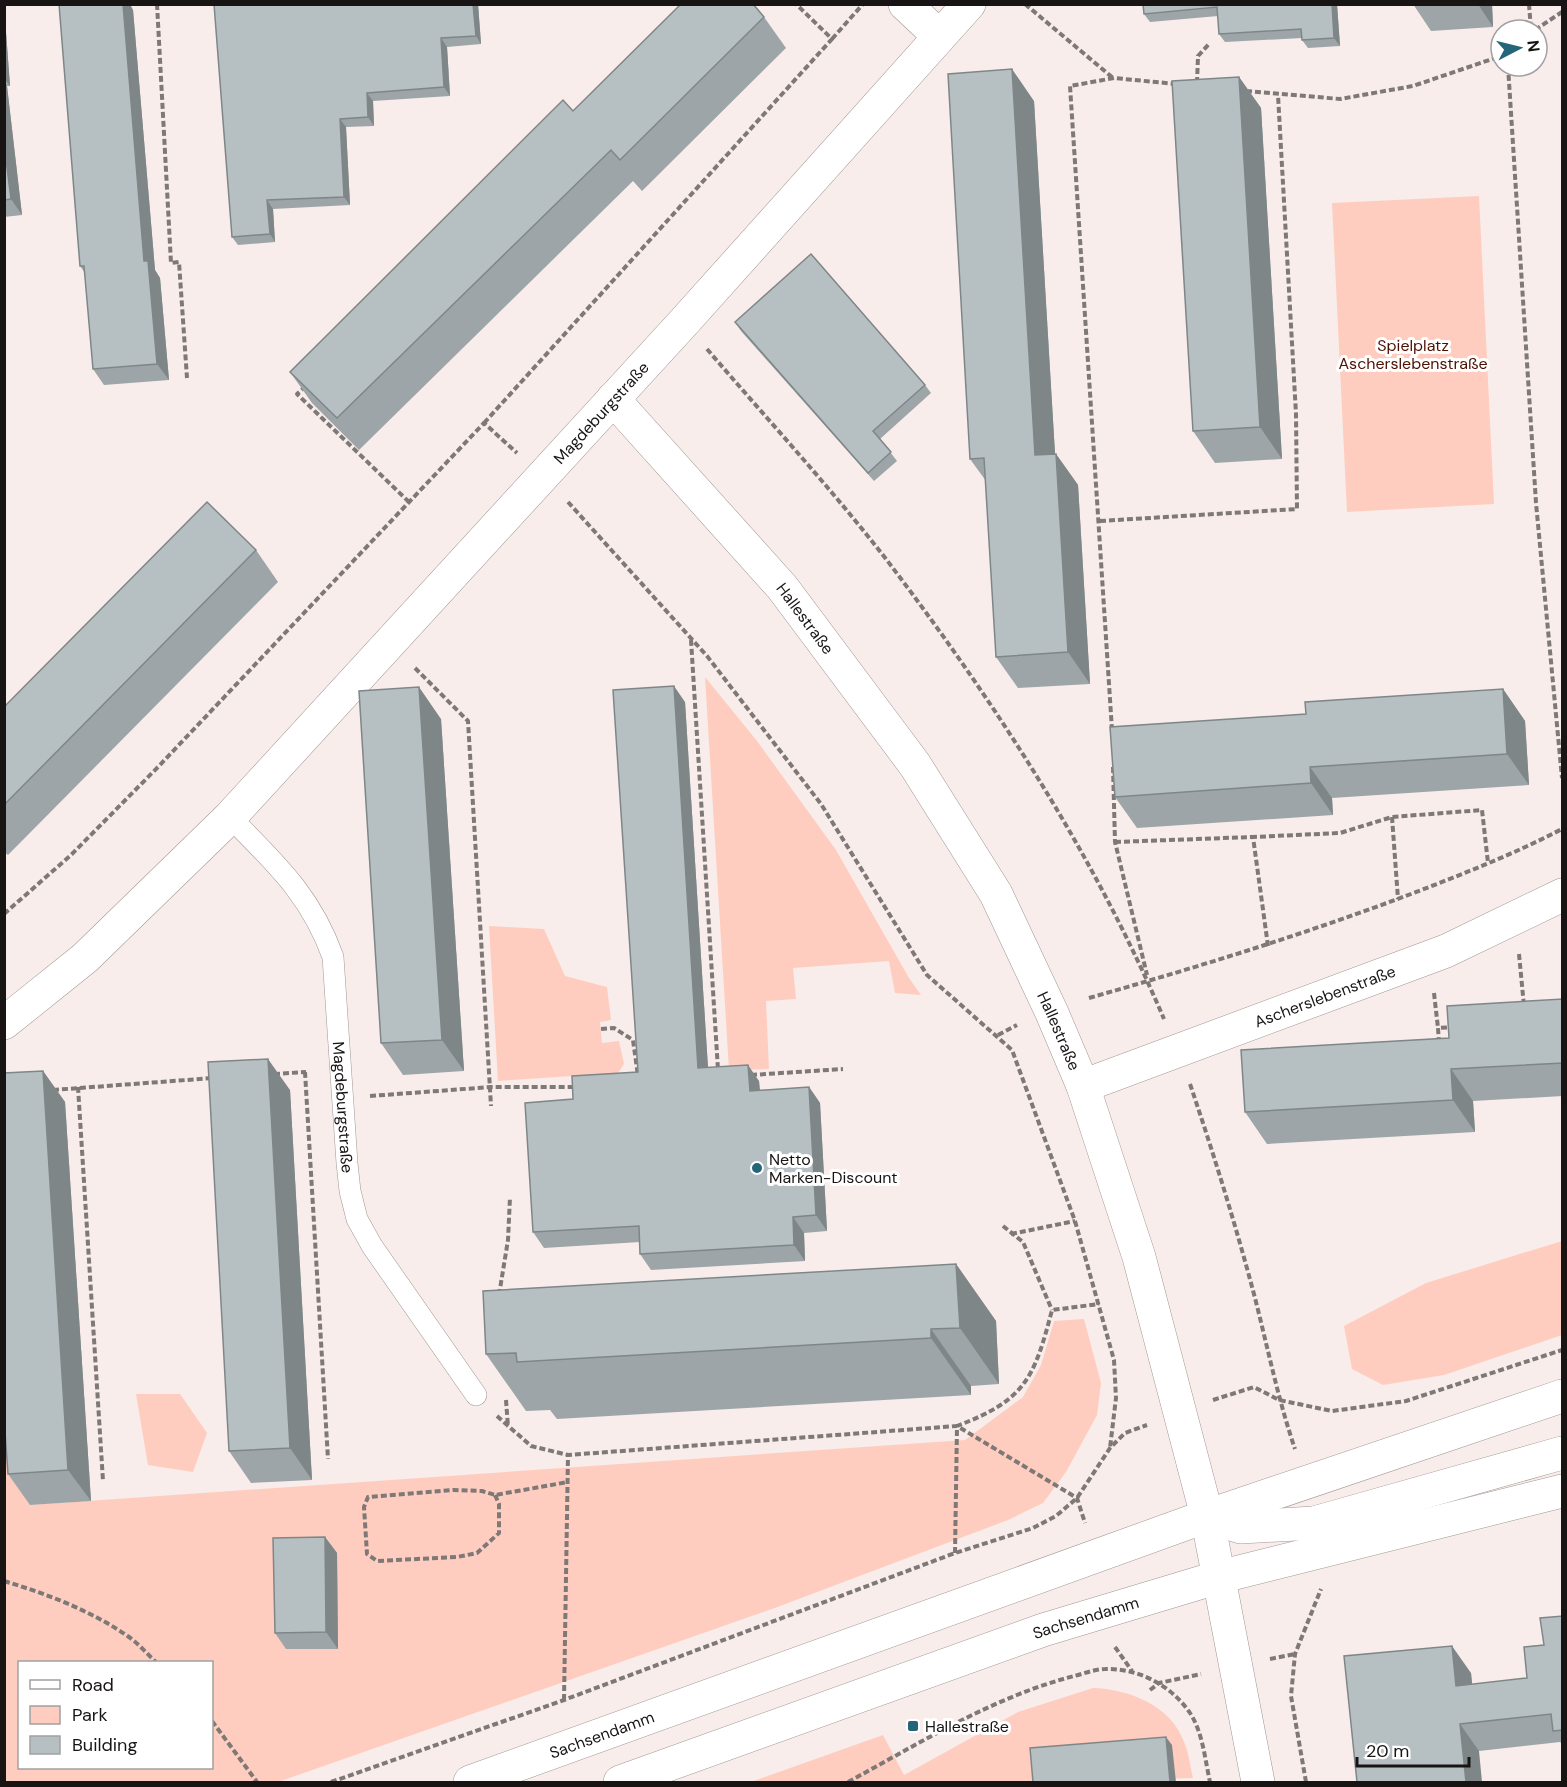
<svg xmlns="http://www.w3.org/2000/svg" width="1567" height="1787" font-family="'DM Sans',sans-serif">
<style>
.green{fill:#ffcdbf;fill-rule:evenodd}
.lines{fill:none;stroke-linecap:round;stroke-linejoin:round}
.lane-casing{stroke:#a19794;stroke-width:22}
.street-casing{stroke:#a19794;stroke-width:34}
.secondary-casing{stroke:#a19794;stroke-width:34}
.path{stroke:#7e7876;stroke-width:4;stroke-dasharray:6 3;stroke-linecap:butt}
.lane{stroke:#fff;stroke-width:21}
.street{stroke:#fff;stroke-width:33}
.secondary{stroke:#fff;stroke-width:33}
.wall{fill:#9da5a8}
.shaded-wall{fill:#7f8688}
.building{fill:#b6c0c3;stroke:#7f8688;stroke-width:1.5}
.poi-dot{fill:#246579;stroke:#fff;stroke-width:2}
.labels{text-anchor:middle;dominant-baseline:central;stroke-width:6;stroke-linejoin:round;paint-order:stroke}
.park-label{font-size:16px;fill:#4e1000;stroke:#fff}
.street-label{font-size:16px;fill:#171413;stroke:#fff}
.poi-label{font-size:16px;fill:#171413;stroke:#fff;text-anchor:start}
</style>
<rect width="100%" height="100%" fill="#f8edea"/>
<g class="green">
<path d="M 1479,196 L 1494,504 L 1347,512 L 1332,203 Z"/>
<path d="M 705,677 L 757,741 L 836,850 L 909,978 L 921,995 L 895,993 L 889,961 L 793,968 L 796,999 L 766,1001 L 769,1069 L 729,1070 Z"/>
<path d="M 489,926 L 544,929 L 565,976 L 607,987 L 611,1020 L 600,1022 L 602,1043 L 619,1041 L 624,1064 L 618,1073 L 498,1081 Z"/>
<path d="M 4,1106 L 30,1505 L 965,1440 L 1023,1397 L 1041,1365 L 1054,1321 L 1084,1319 L 1101,1383 L 1097,1415 L 1066,1472 L 1043,1503 L 1008,1520 L 772,1609 L 278,1782 L 5,1782 ZM 20,1662 L 212,1662 L 212,1768 L 20,1768 Z"/>
<path d="M 1562,1241 L 1562,1335 L 1444,1375 L 1383,1385 L 1352,1369 L 1344,1326 L 1426,1283 Z"/>
<path d="M 136,1394 L 180,1394 L 207,1433 L 193,1472 L 148,1465 Z"/>
<path d="M 1093,1688 C 1128,1689 1171,1705 1184,1742 C 1189,1753 1190,1766 1193,1778 L 1038,1782 L 751,1782 L 883,1735 L 904,1775 L 1018,1712 Z"/>
</g>
<g class="lines">
<defs>
<g id="lane">
<path id="s1" d="M 230,817 C 275,863 311,895 333,957 L 347,1163 L 350,1191 L 357,1219 L 372,1246 L 476,1395"/>
</g>
<g id="street">
<path d="M 905,4 L 939,36"/>
<path id="s2" d="M 613,399 L 782,587 L 915,765 L 996,894 L 1052,1013 L 1083,1086 L 1139,1257 L 1207,1516 L 1241,1527 L 1314,1523 L 1562,1453"/>
<path id="s3" d="M 4,1023 L 85,958 L 230,817 L 684,322 L 969,4"/>
<path id="s4" d="M 1083,1086 L 1446,951 L 1562,895"/>
</g>
<g id="secondary">
<path d="M 1207,1516 L 1258,1782"/>
<path id="s5" d="M 470,1782 L 1207,1516 L 1562,1396"/>
<path id="s6" d="M 620,1782 L 1043,1630 L 1219,1577 L 1562,1491"/>
</g>
</defs>
<use href="#lane" class="lane-casing"/>
<use href="#street" class="street-casing"/>
<use href="#secondary" class="secondary-casing"/>
<g class="path">
<path d="M 157,4 L 171,263 L 179,262 L 187,378"/>
<path d="M 1025,4 L 1113,78"/>
<path d="M 1529,4 L 1531,30"/>
<path d="M 1535,30 L 1562,12"/>
<path d="M 832,39 L 863,4"/>
<path d="M 1508,66 L 1536,503 L 1562,778"/>
<path d="M 1197,83 L 1198,56 L 1209,44"/>
<path d="M 1246,91 L 1340,99 L 1413,86 L 1501,56"/>
<path d="M 707,349 C 767,419 830,487 886,559 C 995,702 1093,853 1164,1019"/>
<path d="M 306,386 L 297,394 L 409,502"/>
<path d="M 484,423 L 832,39 L 796,4"/>
<path d="M 568,502 L 707,656 L 821,804 L 927,975 L 1012,1050 L 1075,1221 L 1114,1360 L 1116,1398 L 1110,1448"/>
<path d="M 1100,521 L 1297,509 L 1296,414 L 1278,95"/>
<path d="M 691,640 L 718,1070"/>
<path d="M 415,668 L 468,721 L 491,1106"/>
<path d="M 1112,730 L 1070,86 L 1114,78 L 1176,84"/>
<path d="M 1113,767 L 1115,842 L 1147,975"/>
<path d="M 1392,817 L 1398,899"/>
<path d="M 1115,842 L 1253,837"/>
<path d="M 4,914 L 71,855 L 158,767 L 484,423 L 517,453"/>
<path d="M 1268,946 L 1253,837 L 1340,833 L 1392,817 L 1482,810 L 1488,863"/>
<path d="M 1519,954 L 1524,1006"/>
<path d="M 1434,993 L 1438,1028"/>
<path d="M 1089,998 C 1198,967 1305,934 1411,894 C 1463,874 1514,854 1562,829"/>
<path d="M 601,1029 L 614,1028 L 633,1040 L 638,1076"/>
<path d="M 998,1035 L 1017,1025"/>
<path d="M 1439,1043 L 1438,1028 L 1453,1027"/>
<path d="M 305,1072 L 328,1459"/>
<path d="M 274,1074 L 306,1072"/>
<path d="M 751,1075 L 843,1069"/>
<path d="M 1190,1084 C 1214,1155 1236,1226 1255,1298 C 1268,1349 1278,1399 1295,1449"/>
<path d="M 78,1087 L 103,1481"/>
<path d="M 53,1090 L 213,1078"/>
<path d="M 370,1096 L 491,1087 L 575,1087"/>
<path d="M 1003,1226 L 1023,1242 L 1052,1310"/>
<path d="M 1011,1234 L 1075,1221"/>
<path d="M 499,1295 L 508,1240 L 510,1197"/>
<path d="M 506,1400 L 508,1427"/>
<path d="M 1213,1400 L 1254,1387 L 1279,1400 L 1332,1411 L 1406,1401 L 1562,1350"/>
<path d="M 497,1416 L 531,1446 L 568,1455"/>
<path d="M 495,1495 L 499,1504 L 499,1533 L 477,1553 L 457,1557 L 377,1561 L 367,1554 L 364,1507 L 368,1497 L 454,1490 L 482,1491 L 495,1495 L 568,1482"/>
<path d="M 955,1553 L 957,1426 C 1025,1400 1034,1379 1052,1310 L 1099,1304"/>
<path d="M 4,1581 C 47,1594 92,1611 129,1637 C 139,1644 147,1654 156,1662"/>
<path d="M 1115,1647 L 1132,1671"/>
<path d="M 1270,1659 L 1295,1654"/>
<path d="M 1150,1690 L 1159,1683 L 1201,1674"/>
<path d="M 564,1700 L 568,1455 L 957,1426 L 1077,1498 L 1085,1523"/>
<path d="M 212,1721 L 257,1782"/>
<path d="M 331,1782 L 564,1700 L 955,1553 L 1033,1528 L 1056,1516 L 1077,1498 L 1110,1448 L 1125,1433 L 1147,1425"/>
<path d="M 848,1782 C 920,1743 993,1697 1074,1676 C 1083,1674 1095,1669 1105,1669 C 1138,1668 1171,1685 1190,1713 C 1203,1733 1205,1760 1210,1782"/>
<path d="M 1306,1782 L 1291,1696 L 1295,1654 L 1321,1589"/>
</g>
<use href="#lane" class="lane"/>
<use href="#street" class="street"/>
<use href="#secondary" class="secondary"/>
</g>
<g class="wall">
<path d="M 214,4 L 478,4 L 481,44 L 447,47 L 450,96 L 373,101 L 374,126 L 346,127 L 350,205 L 273,209 L 275,242 L 238,245 L 232,237 Z"/>
<path d="M 1143,4 L 1337,4 L 1340,46 L 1308,48 L 1302,40 L 1302,38 L 1225,42 L 1219,34 L 1218,16 L 1150,22 L 1144,14 Z"/>
<path d="M 1413,4 L 1492,4 L 1493,27 L 1431,31 Z"/>
<path d="M 133,10 L 155,270 L 160,278 L 169,380 L 104,385 L 93,369 L 85,273 L 80,266 Z"/>
<path d="M 764,17 L 786,48 L 642,191 L 633,181 L 359,450 L 312,403 L 290,372 L 573,111 Z"/>
<path d="M 4,30 L 6,32 L 10,86 L 7,86 L 22,215 L 4,217 Z"/>
<path d="M 1239,77 L 1261,108 L 1282,459 L 1215,463 L 1193,431 Z"/>
<path d="M 1034,101 L 1055,454 L 1056,454 L 1078,485 L 1090,684 L 1018,688 L 996,657 L 986,481 L 970,459 Z"/>
<path d="M 735,322 L 925,385 L 931,393 L 880,439 L 897,461 L 874,481 L 741,331 Z"/>
<path d="M 256,550 L 278,582 L 8,855 L 4,852 L 4,707 Z"/>
<path d="M 1503,689 L 1525,721 L 1529,785 L 1332,798 L 1333,815 L 1137,828 L 1115,797 L 1306,714 Z"/>
<path d="M 685,702 L 708,1068 L 759,1081 L 760,1090 L 809,1087 L 820,1103 L 827,1231 L 804,1233 L 805,1261 L 651,1270 L 640,1254 L 640,1242 L 544,1248 L 533,1232 L 573,1099 L 638,1072 Z"/>
<path d="M 441,719 L 464,1071 L 403,1075 L 381,1043 Z"/>
<path d="M 1563,999 L 1563,1096 L 1473,1101 L 1475,1132 L 1267,1144 L 1245,1112 L 1449,1038 Z"/>
<path d="M 43,1071 L 65,1102 L 91,1501 L 30,1505 L 8,1474 Z"/>
<path d="M 290,1090 L 312,1480 L 251,1483 L 229,1451 Z"/>
<path d="M 956,1264 L 996,1321 L 999,1384 L 971,1386 L 971,1395 L 557,1419 L 550,1410 L 526,1411 L 486,1354 Z"/>
<path d="M 325,1537 L 337,1553 L 338,1649 L 286,1649 L 275,1633 Z"/>
<path d="M 1563,1616 L 1563,1745 L 1560,1742 L 1479,1751 L 1357,1782 L 1471,1673 L 1472,1684 L 1527,1678 L 1544,1645 Z"/>
</g>
<g class="shaded-wall">
<path d="M 123,4 L 130,4 L 133,10 L 155,270 L 160,278 L 169,380 L 157,364 L 144,261 Z"/>
<path d="M 473,4 L 478,4 L 481,44 L 476,36 Z"/>
<path d="M 1332,4 L 1337,4 L 1340,46 L 1334,38 Z"/>
<path d="M 1478,4 L 1492,4 L 1493,27 Z"/>
<path d="M 4,30 L 6,32 L 10,86 L 4,78 Z"/>
<path d="M 441,38 L 447,47 L 450,96 L 444,87 Z"/>
<path d="M 1012,69 L 1034,101 L 1057,487 L 1035,455 Z"/>
<path d="M 1239,77 L 1261,108 L 1282,459 L 1260,427 Z"/>
<path d="M 4,82 L 7,86 L 22,215 L 11,199 L 4,144 Z"/>
<path d="M 367,93 L 373,101 L 374,126 L 368,117 Z"/>
<path d="M 340,119 L 346,127 L 350,205 L 344,197 Z"/>
<path d="M 267,200 L 273,209 L 275,242 L 270,234 Z"/>
<path d="M 1056,454 L 1078,485 L 1090,684 L 1068,652 Z"/>
<path d="M 674,686 L 685,702 L 709,1084 L 698,1068 Z"/>
<path d="M 419,687 L 441,719 L 464,1071 L 442,1040 Z"/>
<path d="M 1503,689 L 1525,721 L 1529,785 L 1507,754 Z"/>
<path d="M 1310,767 L 1332,798 L 1333,815 L 1311,783 Z"/>
<path d="M 268,1059 L 290,1090 L 312,1480 L 290,1448 Z"/>
<path d="M 748,1065 L 759,1081 L 761,1107 L 750,1091 Z"/>
<path d="M 1451,1069 L 1473,1101 L 1475,1132 L 1453,1100 Z"/>
<path d="M 43,1071 L 65,1102 L 91,1501 L 68,1470 Z"/>
<path d="M 809,1087 L 820,1103 L 827,1231 L 816,1215 Z"/>
<path d="M 793,1217 L 804,1233 L 805,1261 L 794,1245 Z"/>
<path d="M 956,1264 L 996,1321 L 999,1384 L 960,1328 Z"/>
<path d="M 931,1329 L 971,1386 L 971,1395 L 931,1338 Z"/>
<path d="M 325,1537 L 337,1553 L 338,1649 L 326,1632 Z"/>
<path d="M 1452,1646 L 1471,1673 L 1475,1713 L 1456,1686 Z"/>
<path d="M 1460,1724 L 1479,1751 L 1482,1782 L 1466,1782 Z"/>
<path d="M 1166,1737 L 1172,1745 L 1176,1782 L 1170,1782 Z"/>
</g>
<g class="building">
<path d="M 59,4 L 123,4 L 144,261 L 148,261 L 157,364 L 93,369 L 84,266 L 80,266 Z"/>
<path d="M 214,4 L 473,4 L 476,36 L 441,38 L 444,87 L 367,93 L 368,117 L 340,119 L 344,197 L 267,200 L 270,234 L 232,237 Z"/>
<path d="M 681,4 L 753,4 L 764,17 L 620,160 L 611,150 L 337,418 L 290,372 L 563,100 L 573,111 Z"/>
<path d="M 1143,4 L 1332,4 L 1334,38 L 1302,40 L 1301,29 L 1219,34 L 1217,7 L 1144,14 Z"/>
<path d="M 1012,69 L 1035,455 L 1056,454 L 1068,652 L 996,657 L 984,458 L 970,459 L 948,74 Z"/>
<path d="M 1239,77 L 1260,427 L 1193,431 L 1172,81 Z"/>
<path d="M 4,144 L 11,199 L 4,200 Z"/>
<path d="M 811,254 L 925,385 L 873,431 L 891,452 L 868,473 L 735,322 Z"/>
<path d="M 207,502 L 256,550 L 4,805 L 4,707 Z"/>
<path d="M 674,686 L 698,1068 L 748,1065 L 750,1091 L 809,1087 L 816,1215 L 793,1217 L 794,1245 L 640,1254 L 639,1226 L 533,1232 L 525,1103 L 573,1099 L 572,1076 L 638,1072 L 613,690 Z"/>
<path d="M 419,687 L 442,1040 L 381,1043 L 359,691 Z"/>
<path d="M 1503,689 L 1507,754 L 1310,767 L 1311,783 L 1115,797 L 1110,727 L 1306,714 L 1305,702 Z"/>
<path d="M 1563,999 L 1563,1063 L 1451,1069 L 1453,1100 L 1245,1112 L 1241,1050 L 1449,1038 L 1447,1006 Z"/>
<path d="M 268,1059 L 290,1448 L 229,1451 L 208,1062 Z"/>
<path d="M 43,1071 L 68,1470 L 8,1474 L 4,1417 L 4,1073 Z"/>
<path d="M 956,1264 L 960,1328 L 931,1329 L 931,1338 L 517,1362 L 516,1353 L 486,1354 L 483,1291 Z"/>
<path d="M 325,1537 L 326,1632 L 275,1633 L 273,1538 Z"/>
<path d="M 1563,1616 L 1563,1730 L 1553,1731 L 1551,1714 L 1460,1724 L 1466,1782 L 1357,1782 L 1344,1656 L 1452,1646 L 1456,1686 L 1527,1678 L 1524,1647 L 1544,1645 L 1540,1618 Z"/>
<path d="M 1166,1737 L 1170,1782 L 1033,1782 L 1030,1748 Z"/>
</g>
<g class="poi-dot">
<circle cx="757" cy="1168" r="6"/>
<rect x="907" y="1720" width="12" height="12" rx="3"/>
</g>
<g class="labels">
<g class="park-label">
<text x="1413" y="345">Spielplatz<tspan x="1413" dy="18">Ascherslebenstraße</tspan></text>
</g>
<g class="street-label">
<text stroke="none"><textPath href="#s3" startOffset="855">Magdeburgstraße</textPath></text>
<text stroke="none"><textPath href="#s2" startOffset="292">Hallestraße</textPath></text>
<text stroke="none"><textPath href="#s4" startOffset="258">Ascherslebenstraße</textPath></text>
<text stroke="none"><textPath href="#s2" startOffset="778">Hallestraße</textPath></text>
<text stroke="none"><textPath href="#s1" startOffset="326">Magdeburgstraße</textPath></text>
<text stroke="none"><textPath href="#s6" startOffset="494">Sachsendamm</textPath></text>
<text stroke="none"><textPath href="#s5" startOffset="140">Sachsendamm</textPath></text>
</g>
<g class="poi-label">
<text x="769" y="1159">Netto<tspan x="769" dy="18">Marken-Discount</tspan></text>
<text x="925" y="1726">Hallestraße</text>
</g>
</g>
<rect width="1567" height="1787" fill="none" stroke="#171413" stroke-width="12"/>
<rect x="18" y="1661" width="195" height="108" fill="#ffffff" stroke="#a2a1a1" stroke-width="1.5"/>
<rect x="30" y="1680" width="30" height="9" fill="#ffffff" stroke="#a2a1a1" stroke-width="1.5"/>
<text x="72" y="1691" font-size="18" fill="#171413">Road</text>
<rect x="30" y="1706" width="30" height="18" fill="#ffcdbf" stroke="#a2a1a1" stroke-width="1.5"/>
<text x="72" y="1721" font-size="18" fill="#171413">Park</text>
<rect x="30" y="1736" width="30" height="18" fill="#b6c0c3" stroke="#a2a1a1" stroke-width="1.5"/>
<text x="72" y="1751" font-size="18" fill="#171413">Building</text>
<g transform="translate(1519 48) rotate(83)"><circle r="28" fill="#ffffff" stroke="#a2a1a1" stroke-width="1.5"/>
<path d="M0-4.5L10 22L0 15L-10 22Z" fill="#246579"/>
<text y="-9" font-size="16" font-weight="bold" text-anchor="middle" fill="#171413">N</text>
</g>
<path d="M1357 1757v9h112v-9" fill="none" stroke="#171413" stroke-width="3"/>
<text x="1366" y="1757" font-size="18" fill="#171413" stroke="#ffffff" stroke-width="4.5" paint-order="stroke">20 m</text>
</svg>
